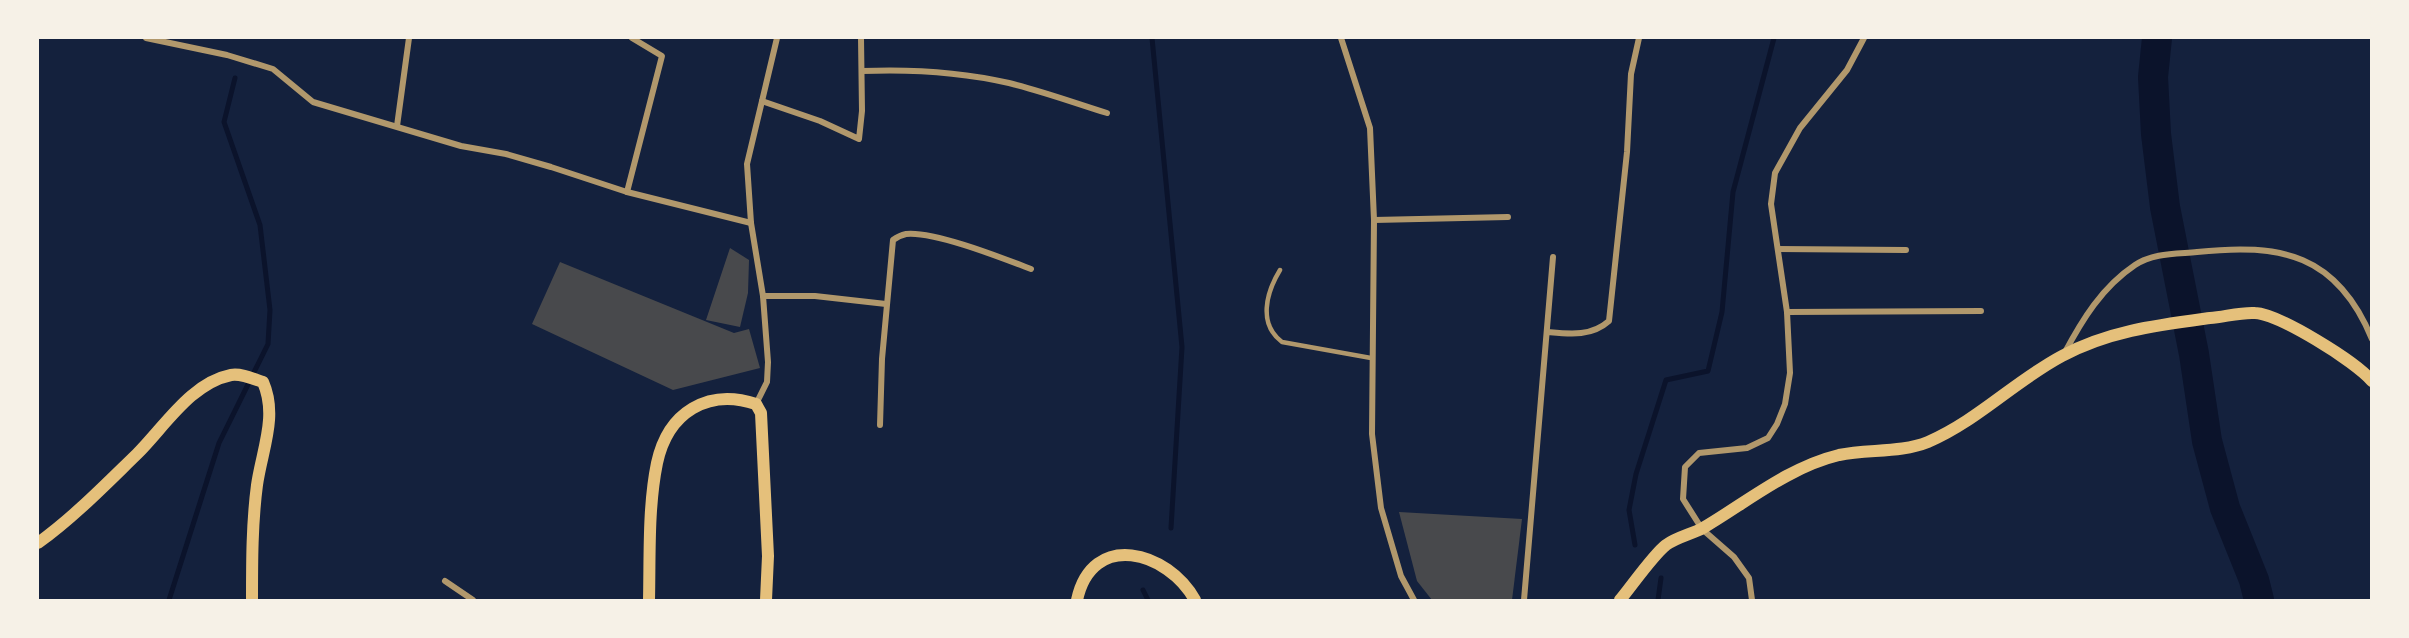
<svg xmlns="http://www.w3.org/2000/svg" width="2409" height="638" font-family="Karla,sans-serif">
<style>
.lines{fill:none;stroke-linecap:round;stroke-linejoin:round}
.stream{stroke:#0b132b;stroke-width:5}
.river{stroke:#0b132b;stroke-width:30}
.building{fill:#48494c}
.service{stroke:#b1986c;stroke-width:4.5}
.minor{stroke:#b1986c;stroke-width:6}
.secondary{stroke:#e5c07b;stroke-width:12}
</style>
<rect width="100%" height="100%" fill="#14213d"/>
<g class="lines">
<g class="stream">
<path d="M 1152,38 L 1182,347 L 1171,528"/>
<path d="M 1635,545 L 1629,510 L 1636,474 L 1666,380 L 1708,371 L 1722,312 L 1733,192 L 1774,38"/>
<path d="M 1143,590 L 1148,600"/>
<path d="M 169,600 L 219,443 L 268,344 L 270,310 L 260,225 L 224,122 L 235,78"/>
<path d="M 1658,600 L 1661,578"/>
</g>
<path class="river" d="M 2157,38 L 2153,77 L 2156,134 L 2165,207 L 2194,354 L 2207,441 L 2225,508 L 2254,580 L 2259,600"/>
</g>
<g class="building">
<path d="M 730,248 L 749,260 L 748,293 L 740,327 L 706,320 Z"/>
<path d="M 560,262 L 734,333 L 749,329 L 760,368 L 673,390 L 532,324 Z"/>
<path d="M 1399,512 L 1522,519 L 1512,600 L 1432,600 L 1417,581 Z"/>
</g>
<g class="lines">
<path class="service" d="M 1280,270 C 1266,293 1258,324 1282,342 L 1371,358"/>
<g class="minor">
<path d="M 146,38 L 227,55 L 273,69 L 313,102 L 461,146 L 506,154 L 551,167 L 627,192 L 751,223"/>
<path d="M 1341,38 L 1370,128 L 1374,220 L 1372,434 L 1381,508 L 1401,576 L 1414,600"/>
<path d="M 862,71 C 911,69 961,72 1009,83 C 1042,91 1075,103 1107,113"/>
<path d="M 762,101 L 820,121 L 859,139 L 862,111 L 861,38"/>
<path d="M 397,126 L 409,38"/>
<path d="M 627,192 L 662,56 L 632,38"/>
<path d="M 1374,220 L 1508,217"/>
<path d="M 1778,249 L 1906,250"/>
<path d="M 763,296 L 815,296 L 886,304"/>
<path d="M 1787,312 L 1981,311"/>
<path d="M 1547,332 C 1569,334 1591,337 1609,321 L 1627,152 L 1631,74 L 1639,38"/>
<path d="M 2064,354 C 2082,320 2102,287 2135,265 C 2153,253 2175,254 2197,252 C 2281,243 2337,254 2372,339"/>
<path d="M 756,404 L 767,382 L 768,362 L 763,296 L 751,223 L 747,164 L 777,38"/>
<path d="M 880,425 L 882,359 L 893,240 C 897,237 901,235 906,234 C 934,231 1002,258 1031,269"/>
<path d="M 445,581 L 473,600"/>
<path d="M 1524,600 L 1553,257"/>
<path d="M 1752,600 L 1749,578 L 1734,557 L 1702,529 L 1683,499 L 1685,467 L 1699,453 L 1747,448 L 1768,438 L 1777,424 L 1785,404 L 1790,373 L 1787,312 L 1771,204 L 1775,173 L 1800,128 L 1847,70 L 1864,38"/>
</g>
<g class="secondary">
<path d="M 38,543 C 74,517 105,485 137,454 C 165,426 191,383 231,375 C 240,373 254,379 263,382 C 278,416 262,450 257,485 C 252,523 252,562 252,600"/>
<path d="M 649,600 C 650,556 648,507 657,463 C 668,412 708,388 756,404 L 761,413 L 768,556 L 766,600"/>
<path d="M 1077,600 C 1092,530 1168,551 1195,600"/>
<path d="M 1620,600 C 1631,587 1653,555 1666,545 C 1677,537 1692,534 1703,528 C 1747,502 1789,467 1839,455 C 1868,449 1901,453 1928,442 C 1977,421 2015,381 2062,356 C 2108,331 2158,325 2210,318 C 2224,317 2241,312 2255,313 C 2279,314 2355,361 2372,381"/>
</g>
</g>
<rect width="2409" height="638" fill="none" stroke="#f6f1e7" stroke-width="78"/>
</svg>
